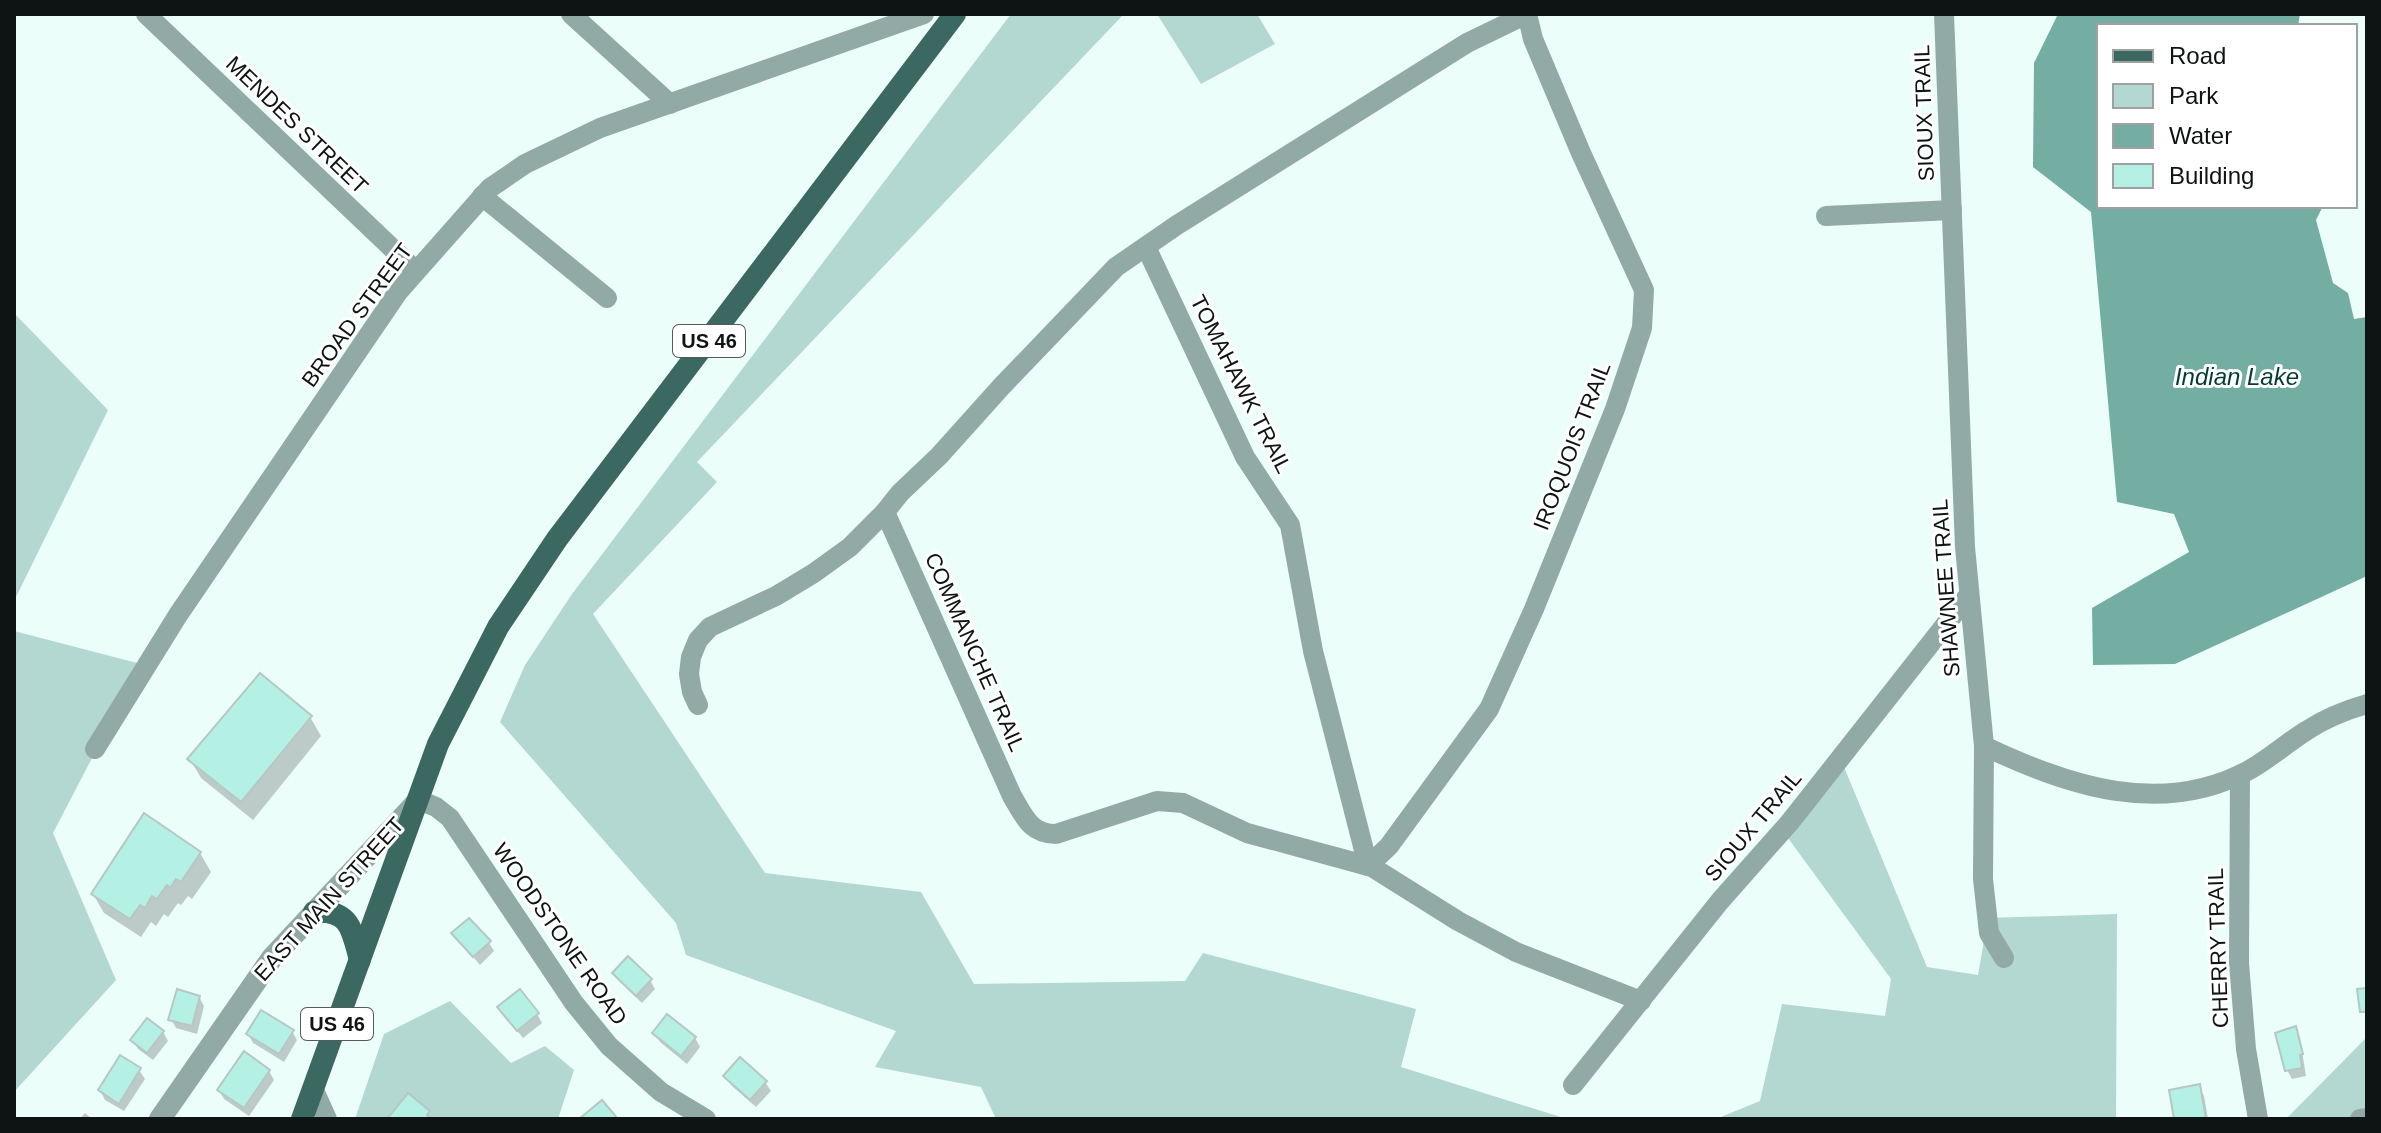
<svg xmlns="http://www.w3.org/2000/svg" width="2381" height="1133" font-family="Arial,sans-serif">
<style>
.green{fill:#b2d8d1}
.water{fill:#74ada2}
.shadow{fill:#0003}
.building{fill:#b5f0e5;stroke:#b6c8c4;stroke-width:2}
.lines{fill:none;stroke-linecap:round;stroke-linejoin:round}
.minor{stroke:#92aaa5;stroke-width:20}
.tertiary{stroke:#92aaa5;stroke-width:22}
.primary{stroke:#3b6961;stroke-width:22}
.labels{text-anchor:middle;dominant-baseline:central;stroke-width:6;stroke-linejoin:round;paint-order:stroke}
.shield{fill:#fff;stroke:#565a5a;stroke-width:2}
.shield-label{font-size:20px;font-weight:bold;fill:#0e1413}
.street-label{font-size:22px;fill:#0e1413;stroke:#fff}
.water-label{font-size:24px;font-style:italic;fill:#043c34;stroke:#fff}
</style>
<rect width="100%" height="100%" fill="#ecfefa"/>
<g class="green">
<path d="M 1011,14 L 1124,14 L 697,462 L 717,482 L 593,614 L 765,873 L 921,892 L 974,984 L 1185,981 L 1203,953 L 1416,1009 L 1401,1067 L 1567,1119 L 996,1119 L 981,1087 L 875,1067 L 896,1031 L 686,955 L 676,923 L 500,722 L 525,665 L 572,594 Z"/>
<path d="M 1157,14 L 1257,14 L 1275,44 L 1201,84 Z"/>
<path d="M 14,313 L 108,410 L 14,601 Z"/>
<path d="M 14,631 L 141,664 L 53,833 L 116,980 L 14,1092 Z"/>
<path d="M 1844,767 L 1927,967 L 1978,975 L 1988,918 L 2117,914 L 2116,1119 L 1716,1119 L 1760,1101 L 1782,1004 L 1885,1016 L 1891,979 L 1788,838 Z"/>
<path d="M 450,1001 L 511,1063 L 545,1046 L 574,1070 L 558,1119 L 355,1119 L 384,1034 Z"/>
<path d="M 2365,1039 L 2367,1113 L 2361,1119 L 2286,1119 Z"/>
</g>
<path class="water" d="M 2058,14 L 2300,14 L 2298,26 L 2099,26 L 2099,206 L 2323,206 L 2316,220 L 2333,283 L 2348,293 L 2354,319 L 2367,317 L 2367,576 L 2175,664 L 2093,665 L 2092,608 L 2189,552 L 2174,514 L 2117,502 L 2091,212 L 2033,167 L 2034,63 Z"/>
<g class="shadow">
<path d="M 310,717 L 321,736 L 253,820 L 201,778 L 190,759 Z"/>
<path d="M 200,853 L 211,872 L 192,899 L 188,896 L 181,905 L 178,903 L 168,917 L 164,914 L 156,926 L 151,922 L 141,937 L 104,913 L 93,894 Z"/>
<path d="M 454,934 L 489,943 L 494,951 L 480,965 Z"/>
<path d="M 615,973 L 650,980 L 655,989 L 642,1003 L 620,982 Z"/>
<path d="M 199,997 L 204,1006 L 197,1034 L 176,1028 L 171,1019 Z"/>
<path d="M 537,1014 L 542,1023 L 523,1038 L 505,1016 Z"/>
<path d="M 2295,1029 L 2300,1038 L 2306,1076 L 2292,1079 L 2287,1070 Z"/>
<path d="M 292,1031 L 297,1040 L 284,1062 L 253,1043 L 248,1034 Z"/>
<path d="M 163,1032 L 168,1041 L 153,1060 L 138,1049 L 133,1040 Z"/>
<path d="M 655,1033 L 695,1038 L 700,1047 L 687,1064 L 660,1042 Z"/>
<path d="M 139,1070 L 145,1079 L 124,1111 L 105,1100 L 100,1090 Z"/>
<path d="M 269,1071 L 274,1080 L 249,1116 L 224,1099 L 219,1090 Z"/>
<path d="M 726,1076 L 765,1082 L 771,1091 L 756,1107 L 731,1085 Z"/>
<path d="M 2199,1087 L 2204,1096 L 2208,1119 L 2176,1119 Z"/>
<path d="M 85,1113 L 92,1119 L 80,1119 Z"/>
</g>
<g class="building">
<path d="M 260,673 L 312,716 L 241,802 L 187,759 Z"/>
<path d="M 144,813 L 201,852 L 181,882 L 176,879 L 170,888 L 167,885 L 157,899 L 152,896 L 145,908 L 140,905 L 130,919 L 91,894 Z"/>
<path d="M 469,918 L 491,941 L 473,957 L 451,933 Z"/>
<path d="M 628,956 L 652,979 L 636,996 L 612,973 Z"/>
<path d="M 2367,988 L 2367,1012 L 2360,1012 L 2357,989 Z"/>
<path d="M 177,989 L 200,996 L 192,1026 L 168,1020 Z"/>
<path d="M 520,989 L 539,1013 L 517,1031 L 497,1007 Z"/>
<path d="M 261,1010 L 294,1030 L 279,1054 L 246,1034 Z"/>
<path d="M 667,1014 L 696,1037 L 681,1056 L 652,1033 Z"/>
<path d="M 147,1018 L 164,1031 L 147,1053 L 130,1040 Z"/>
<path d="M 2296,1026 L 2303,1054 L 2300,1055 L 2302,1068 L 2285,1071 L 2275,1033 Z"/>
<path d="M 244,1051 L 270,1070 L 244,1108 L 217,1090 Z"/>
<path d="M 120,1055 L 141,1068 L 119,1104 L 98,1090 Z"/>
<path d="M 740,1057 L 767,1081 L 750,1100 L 723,1076 Z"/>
<path d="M 2200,1084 L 2206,1119 L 2174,1119 L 2169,1090 Z"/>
<path d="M 408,1093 L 430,1111 L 427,1115 L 431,1119 L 387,1119 Z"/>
<path d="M 602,1100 L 618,1119 L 579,1119 Z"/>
</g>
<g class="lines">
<g class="minor">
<path d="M 146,14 L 415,270"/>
<path d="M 571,14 L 670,104"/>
<path d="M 1944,14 L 1965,547 L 1984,746 L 1983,879 L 1989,933 L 2004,958"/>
<path d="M 482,196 L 607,298"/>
<path d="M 1826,216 L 1952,210"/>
<path d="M 1146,247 L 1245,457 L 1290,525 L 1313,651 L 1368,866"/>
<path d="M 885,512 L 1012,796 C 1024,816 1030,834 1056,834 L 1157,801 L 1183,803 L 1247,833 L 1372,867 L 1458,921 L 1516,952 L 1641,1001"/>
<path d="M 698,705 L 692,692 L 689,674 L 691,657 L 698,640 L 710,627 L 776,596 L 814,573 L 850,547 L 885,512 L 900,493 L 939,456 L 1001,387 L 1116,267 L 1177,225 L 1467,43 L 1527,14"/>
<path d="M 1984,746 C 2068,786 2163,818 2251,769 C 2270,758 2287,743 2306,731 C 2324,719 2346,710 2367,704"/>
<path d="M 95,749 L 178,615 L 398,292 L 490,188 L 525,164 L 600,128 L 924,14"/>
<path d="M 2240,775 L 2239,963 L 2246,1049 L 2258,1119"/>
<path d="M 419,800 L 436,807 L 450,818 L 574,1003 L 609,1046 L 661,1092 L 706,1119"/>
<path d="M 1368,866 L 1389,846 L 1489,709 L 1534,609 L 1615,409 L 1642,328 L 1644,290 L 1581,153 L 1533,39 L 1527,14"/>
<path d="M 1573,1085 L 1720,901 L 1790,822 L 1968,596"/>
<path d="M 313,1088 L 327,1119"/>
<path d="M 2360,1119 L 2367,1118"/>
</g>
<path class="tertiary" d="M 160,1119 L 272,958 L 418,801"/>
<g class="primary">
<path d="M 314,912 C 351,909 352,931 360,960"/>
<path d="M 302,1119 L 438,744 L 498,627 L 557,539 L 955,14"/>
</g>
</g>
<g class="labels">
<g class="shield">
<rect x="673" y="325" width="72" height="32" rx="6"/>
<rect x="301" y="1008" width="72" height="32" rx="6"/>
</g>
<g class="shield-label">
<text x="709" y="341">US 46</text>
<text x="337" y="1024">US 46</text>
</g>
<g class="street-label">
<text transform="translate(1924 113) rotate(-92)">SIOUX TRAIL</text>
<text transform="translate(297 125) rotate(44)">MENDES STREET</text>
<text transform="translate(357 315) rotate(-54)">BROAD STREET</text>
<text transform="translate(1241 384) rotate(63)">TOMAHAWK TRAIL</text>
<text transform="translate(1572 446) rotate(-69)">IROQUOIS TRAIL</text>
<text transform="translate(1946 588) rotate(-94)">SHAWNEE TRAIL</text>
<text transform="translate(975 652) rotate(66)">COMMANCHE TRAIL</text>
<text transform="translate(1753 826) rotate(-50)">SIOUX TRAIL</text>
<text transform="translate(329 899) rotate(-48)">EAST MAIN STREET</text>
<text transform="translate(560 934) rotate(55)">WOODSTONE ROAD</text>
<text transform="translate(2218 948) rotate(-92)">CHERRY TRAIL</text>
</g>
<g class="water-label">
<text x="2237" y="376">Indian Lake</text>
</g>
</g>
<rect width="2381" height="1133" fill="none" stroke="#0e1413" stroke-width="32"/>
<rect x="2097" y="24" width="260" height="184" fill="#ffffff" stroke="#9fa1a1" stroke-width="2"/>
<rect x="2113" y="50" width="40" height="12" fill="#3b6961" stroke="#9fa1a1" stroke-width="2"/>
<text x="2169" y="64" font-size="24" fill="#0e1413">Road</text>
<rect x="2113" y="84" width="40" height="24" fill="#b2d8d1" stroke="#9fa1a1" stroke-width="2"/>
<text x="2169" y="104" font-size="24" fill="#0e1413">Park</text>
<rect x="2113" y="124" width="40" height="24" fill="#74ada2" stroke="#9fa1a1" stroke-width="2"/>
<text x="2169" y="144" font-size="24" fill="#0e1413">Water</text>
<rect x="2113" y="164" width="40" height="24" fill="#b5f0e5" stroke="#9fa1a1" stroke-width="2"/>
<text x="2169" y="184" font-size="24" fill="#0e1413">Building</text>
</svg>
